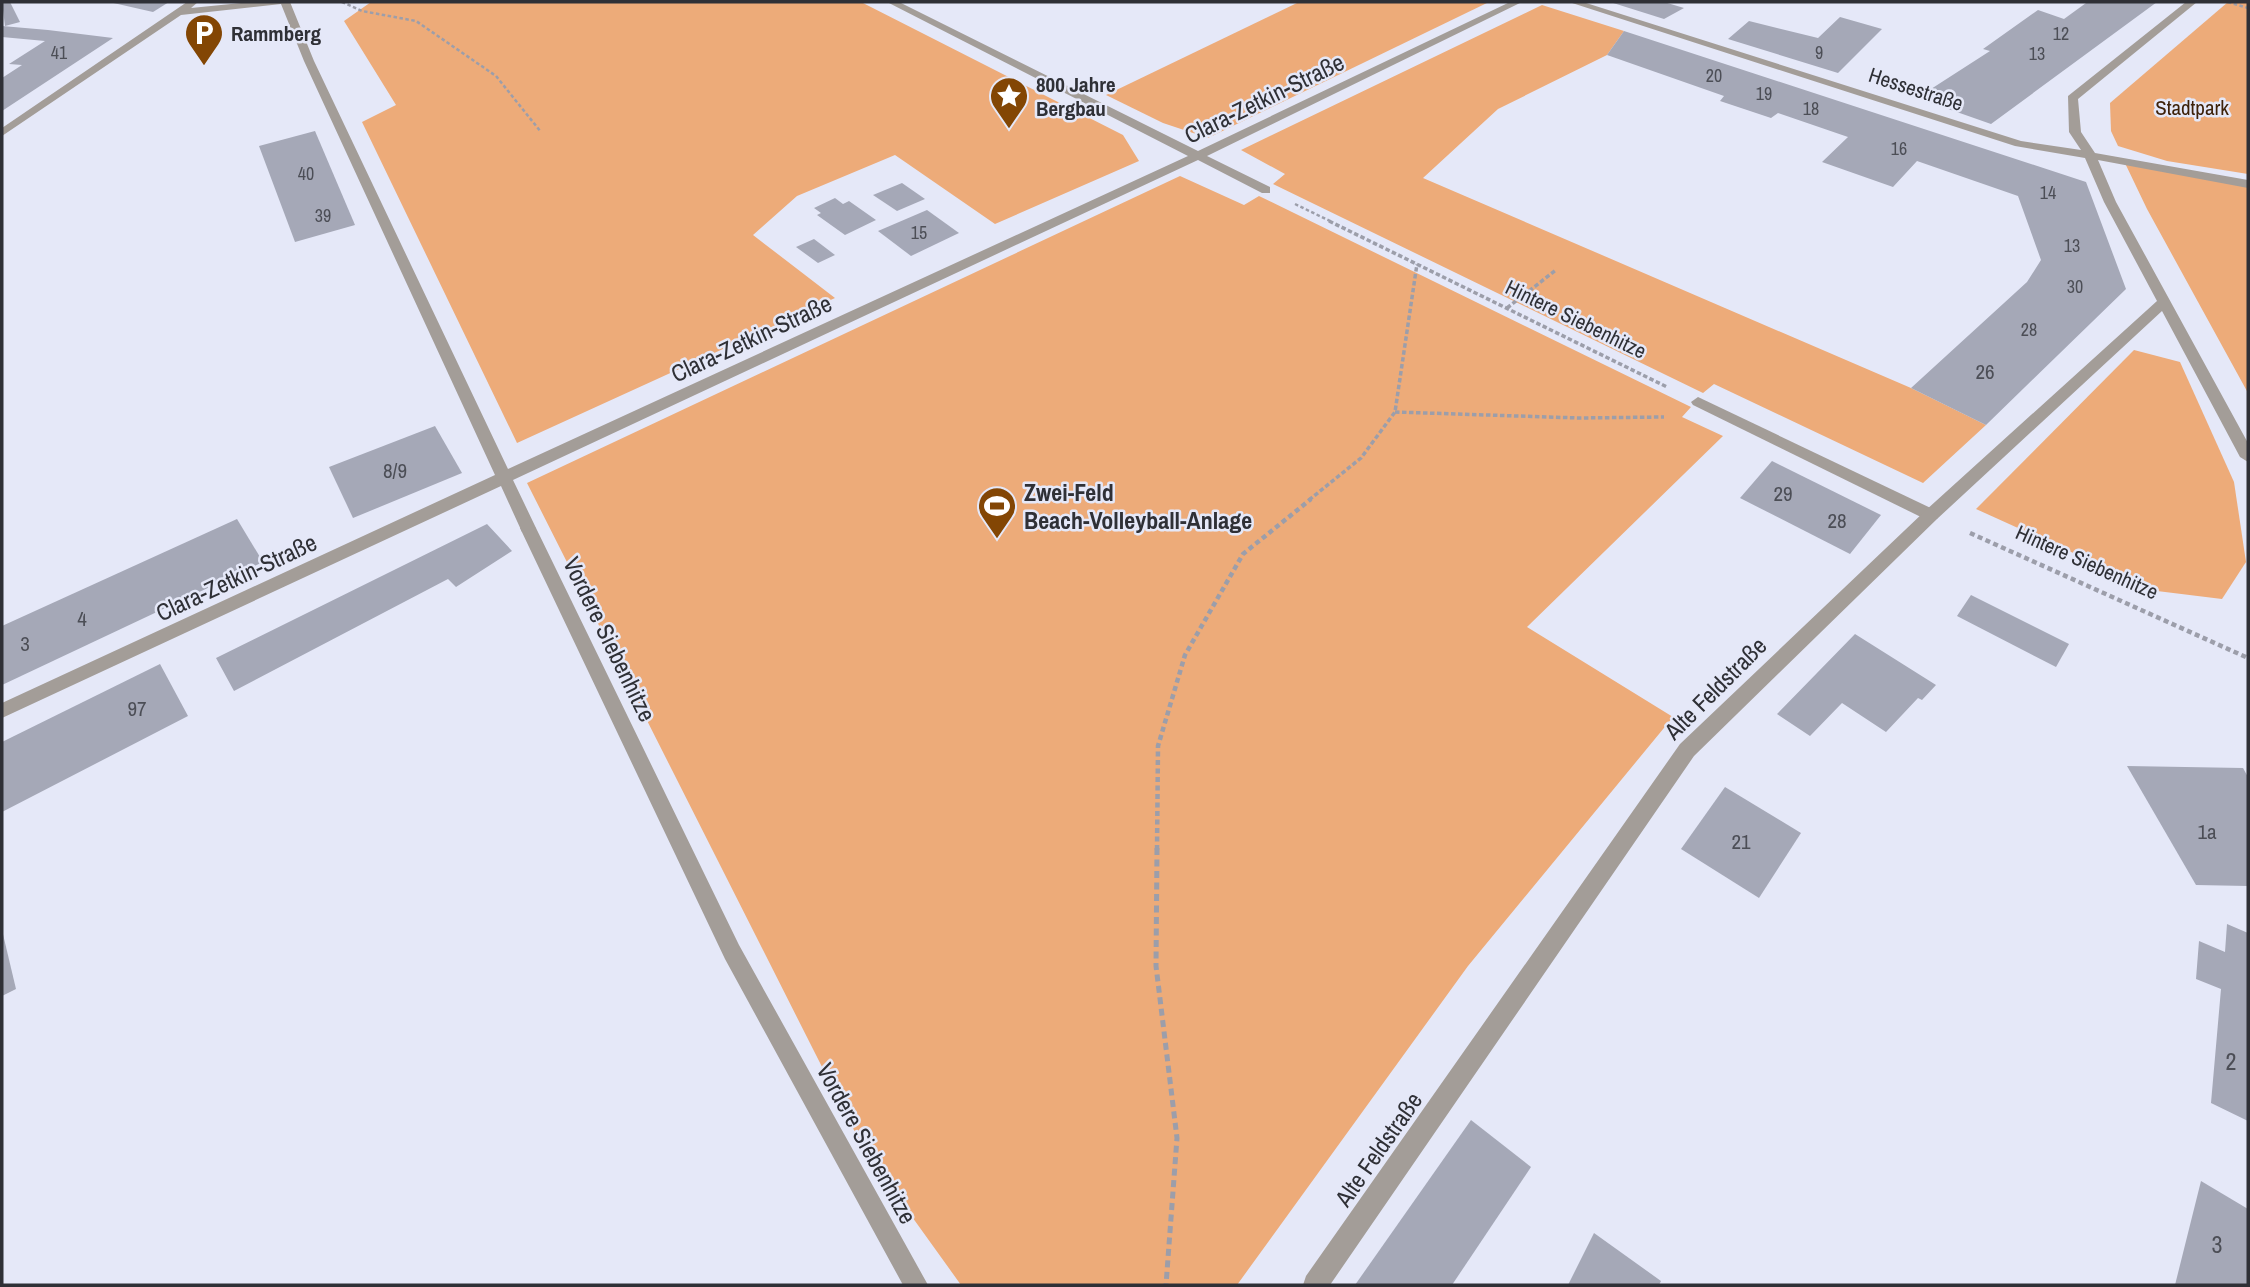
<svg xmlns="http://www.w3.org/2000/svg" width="2250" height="1287" font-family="'Archivo Narrow',sans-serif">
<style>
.green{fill:#edab79}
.building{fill:#a5a8b7}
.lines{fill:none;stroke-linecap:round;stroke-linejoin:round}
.path-far3{stroke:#9c9eaa;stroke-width:2.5;stroke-dasharray:3.5 2.5;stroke-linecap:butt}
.path-far2{stroke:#9c9eaa;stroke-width:3.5;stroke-dasharray:4.5 2.5;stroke-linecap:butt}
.path-far1{stroke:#9c9eaa;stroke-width:4.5;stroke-dasharray:5 3.5;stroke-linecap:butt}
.path{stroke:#9c9eaa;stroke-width:5;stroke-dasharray:7 4.5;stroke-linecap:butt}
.service{fill:#a39d98;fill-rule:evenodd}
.minor{fill:#a39d98;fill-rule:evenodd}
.labels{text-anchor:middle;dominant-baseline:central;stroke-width:5;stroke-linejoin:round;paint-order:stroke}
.far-number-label{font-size:18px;fill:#4c4e56}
.far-poi-label{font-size:21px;font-weight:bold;fill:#2f3036;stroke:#e5e8f8;text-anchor:start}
.far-street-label{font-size:21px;fill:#2f3036;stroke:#e5e8f8}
.far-park-label{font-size:21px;fill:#3d2109;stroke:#e5e8f8}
.number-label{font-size:21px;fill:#4c4e56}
.street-label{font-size:24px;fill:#2f3036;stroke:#e5e8f8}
.poi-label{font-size:24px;font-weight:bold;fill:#2f3036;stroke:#e5e8f8;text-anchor:start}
.near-number-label{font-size:24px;fill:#4c4e56}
</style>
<rect width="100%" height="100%" fill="#e5e8f8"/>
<g class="green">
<path d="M 371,2 L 861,2 L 1123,135 L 1139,161 L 995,224 L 895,155 L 797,196 L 753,235 L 835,298 L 517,443 L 362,122 L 396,105 L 344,21 Z"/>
<path d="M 1299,2 L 1489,2 L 1208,138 L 1163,123 L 1106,95 Z"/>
<path d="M 2228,2 L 2248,2 L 2248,174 L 2167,161 L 2118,146 L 2111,131 L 2110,103 Z"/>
<path d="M 1542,5 L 1624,31 L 1607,55 L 1498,109 L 1423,178 L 1911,388 L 1986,425 L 1923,483 L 1714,384 L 1703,393 L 1273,184 L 1285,174 L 1241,150 Z"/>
<path d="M 2124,161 L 2161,171 L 2248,184 L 2248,393 L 2147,209 Z"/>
<path d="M 1180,176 L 1244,205 L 1259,196 L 1691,407 L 1682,417 L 1723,436 L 1527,627 L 1673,717 L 1468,966 L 1237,1285 L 961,1285 L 864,1150 L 527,483 Z"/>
<path d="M 2134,350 L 2180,362 L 2234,482 L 2246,562 L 2222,599 L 2157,591 L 1976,509 Z"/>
</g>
<g class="building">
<path d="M 2,2 L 10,2 L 20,22 L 5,26 Z"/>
<path d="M 109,2 L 169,2 L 153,12 Z"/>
<path d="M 1610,2 L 1664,2 L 1684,8 L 1664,19 Z"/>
<path d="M 2082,2 L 2157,2 L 1991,124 L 1917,98 L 1990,51 L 1983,49 L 2038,10 L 2064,19 L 2086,3 Z"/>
<path d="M 1840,17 L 1882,29 L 1838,73 L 1728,39 L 1749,21 L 1818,38 Z"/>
<path d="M 2,26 L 48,30 L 113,38 L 2,111 L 2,78 L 22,65 L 9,64 L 45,41 L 2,37 Z"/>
<path d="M 1624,31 L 2086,182 L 2126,289 L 1986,425 L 1911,388 L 2027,282 L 2041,260 L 2018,196 L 1917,161 L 1893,187 L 1822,162 L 1848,137 L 1778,113 L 1771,118 L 1720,101 L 1724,96 L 1607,55 Z"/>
<path d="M 315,131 L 355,225 L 295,242 L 259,146 Z"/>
<path d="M 902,183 L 925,199 L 897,211 L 873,195 Z"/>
<path d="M 835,198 L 843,204 L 849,201 L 876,220 L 845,235 L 817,215 L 821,213 L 814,208 Z"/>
<path d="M 927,210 L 959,233 L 911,256 L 878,231 Z"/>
<path d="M 814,239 L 835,255 L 818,263 L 796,247 Z"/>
<path d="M 435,426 L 462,473 L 353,518 L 329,467 Z"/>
<path d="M 1772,461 L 1881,515 L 1850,554 L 1740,498 Z"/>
<path d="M 237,519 L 263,562 L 2,685 L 2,626 Z"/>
<path d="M 487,524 L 512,551 L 456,587 L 448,579 L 234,691 L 216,658 Z"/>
<path d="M 1971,595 L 2069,644 L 2056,667 L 1957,616 Z"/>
<path d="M 1855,634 L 1936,685 L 1922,700 L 1918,698 L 1886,732 L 1842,703 L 1810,736 L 1777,714 Z"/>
<path d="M 160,664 L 188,716 L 2,812 L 2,742 Z"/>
<path d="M 2127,766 L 2243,768 L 2248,777 L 2248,886 L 2196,885 Z"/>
<path d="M 1725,787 L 1801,833 L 1759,898 L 1681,849 Z"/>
<path d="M 2227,924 L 2248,933 L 2248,1121 L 2211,1103 L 2221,989 L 2196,979 L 2199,941 L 2225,952 Z"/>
<path d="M 2,930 L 16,989 L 2,996 Z"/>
<path d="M 1471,1120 L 1531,1167 L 1452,1285 L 1355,1285 Z"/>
<path d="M 2201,1181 L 2248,1209 L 2248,1285 L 2175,1285 Z"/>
<path d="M 1594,1233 L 1661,1281 L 1659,1285 L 1568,1285 Z"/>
</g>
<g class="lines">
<g class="path-far3">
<path d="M 342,2 L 362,11 L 416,21 L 496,76 L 541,132"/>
<path d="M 2228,2 L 2248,8"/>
<path d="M 1295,204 L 1332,222"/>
</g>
<g class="path-far2">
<path d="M 1329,221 L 1667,387"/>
<path d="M 1507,308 L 1556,270"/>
<path d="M 1395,412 L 1579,418 L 1664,417"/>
<path d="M 1309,500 L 1361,458 L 1395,412 L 1417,264"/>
</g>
<g class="path-far1">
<path d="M 1970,533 L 2248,658"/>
<path d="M 1157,850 L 1158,746 L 1185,655 L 1243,554 L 1311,499"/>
</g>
<path class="path" d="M 1157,848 L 1156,966 L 1177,1138 L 1166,1285"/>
<g class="service">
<path d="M 1698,397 L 1937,511 L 1939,515 L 1937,519 L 1925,519 L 1693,405 L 1691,402 Z"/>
<path d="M 528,522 L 536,528 L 739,945 L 928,1285 L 903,1285 L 725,959 L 520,528 Z"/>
</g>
<g class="minor">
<path d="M 187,2 L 198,2 L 191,8 L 251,2 L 290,2 L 314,61 L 508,469 L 1188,156 L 887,2 L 899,2 L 1198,151 L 1510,2 L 1522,2 L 1207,156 L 1270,187 L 1270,193 L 1262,193 L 1198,160 L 513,480 L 536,528 L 534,532 L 522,532 L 501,486 L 2,718 L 2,703 L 495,475 L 304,61 L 281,4 L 181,15 L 2,136 L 2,128 Z"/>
<path d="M 1569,2 L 1583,2 L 2021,141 L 2081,150 L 2069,132 L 2068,96 L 2186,2 L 2197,2 L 2078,99 L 2081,132 L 2095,153 L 2248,180 L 2248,188 L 2098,160 L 2116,202 L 2248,443 L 2248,462 L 2240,457 L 2162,311 L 1937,519 L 1694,756 L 1330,1285 L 1303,1285 L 1306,1276 L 1680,744 L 1925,511 L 2157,301 L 2104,202 L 2085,158 L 2015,146 Z"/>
</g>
</g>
<defs>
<symbol id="parking-pin" viewBox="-11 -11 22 30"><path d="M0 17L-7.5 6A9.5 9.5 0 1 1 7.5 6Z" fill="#834604" stroke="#e5e8f8"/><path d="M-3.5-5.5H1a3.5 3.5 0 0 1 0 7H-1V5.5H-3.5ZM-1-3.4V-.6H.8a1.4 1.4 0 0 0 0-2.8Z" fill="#fff"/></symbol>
<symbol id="sight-pin" viewBox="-11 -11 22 30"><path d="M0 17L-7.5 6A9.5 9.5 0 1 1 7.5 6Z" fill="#834604" stroke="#e5e8f8"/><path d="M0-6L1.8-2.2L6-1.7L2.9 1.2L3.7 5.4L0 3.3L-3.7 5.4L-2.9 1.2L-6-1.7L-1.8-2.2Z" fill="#fff"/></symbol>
<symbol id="stadium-pin" viewBox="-11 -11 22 30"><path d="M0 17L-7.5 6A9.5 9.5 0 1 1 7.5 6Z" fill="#834604" stroke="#e5e8f8"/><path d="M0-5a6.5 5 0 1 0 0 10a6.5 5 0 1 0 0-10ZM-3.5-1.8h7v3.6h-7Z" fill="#fff"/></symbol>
</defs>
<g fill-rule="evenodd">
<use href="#parking-pin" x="182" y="11" width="44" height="60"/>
<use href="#sight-pin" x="987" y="74" width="44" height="60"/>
<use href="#stadium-pin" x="975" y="484" width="44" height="60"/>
</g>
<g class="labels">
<g class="far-number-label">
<text x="2061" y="33">12</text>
<text x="59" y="52">41</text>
<text x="1819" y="52">9</text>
<text x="2037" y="53">13</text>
<text x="1714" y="75">20</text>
<text x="1764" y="93">19</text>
<text x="1811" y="108">18</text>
<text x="1899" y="148">16</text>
<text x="306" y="173">40</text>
<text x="2048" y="192">14</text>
<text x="323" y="215">39</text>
<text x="919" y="232">15</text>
<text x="2072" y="245">13</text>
<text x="2075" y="286">30</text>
<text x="2029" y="329">28</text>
</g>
<g class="far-poi-label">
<text x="231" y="33">Rammberg</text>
<text x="1036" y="84">800 Jahre<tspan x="1036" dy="24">Bergbau</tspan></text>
</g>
<g class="far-street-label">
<text transform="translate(1916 89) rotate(18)">Hessestraße</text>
<text transform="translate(1576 319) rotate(26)">Hintere Siebenhitze</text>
<text transform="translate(2087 562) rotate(24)">Hintere Siebenhitze</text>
</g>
<g class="far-park-label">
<text x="2192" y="107">Stadtpark</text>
</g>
<g class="number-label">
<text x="1985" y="371">26</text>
<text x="395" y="470">8/9</text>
<text x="1783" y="493">29</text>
<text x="1837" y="520">28</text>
<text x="82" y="618">4</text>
<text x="25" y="643">3</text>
<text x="137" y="708">97</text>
<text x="2207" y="831">1a</text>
<text x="1741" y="841">21</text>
</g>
<g class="street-label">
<text transform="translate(1264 98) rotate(-26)">Clara-Zetkin-Straße</text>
<text transform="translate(751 338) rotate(-25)">Clara-Zetkin-Straße</text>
<text transform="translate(236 577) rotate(-25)">Clara-Zetkin-Straße</text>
<text transform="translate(610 639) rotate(64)">Vordere Siebenhitze</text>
<text transform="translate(1715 688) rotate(-45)">Alte Feldstraße</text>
<text transform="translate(867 1143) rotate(61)">Vordere Siebenhitze</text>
<text transform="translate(1378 1149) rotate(-55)">Alte Feldstraße</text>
</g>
<g class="poi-label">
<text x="1024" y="492">Zwei-Feld<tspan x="1024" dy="28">Beach-Volleyball-Anlage</tspan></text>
</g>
<g class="near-number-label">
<text x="2231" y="1061">2</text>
<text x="2217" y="1244">3</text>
</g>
</g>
<rect width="2250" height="1287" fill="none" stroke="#2f3036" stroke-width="7"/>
</svg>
